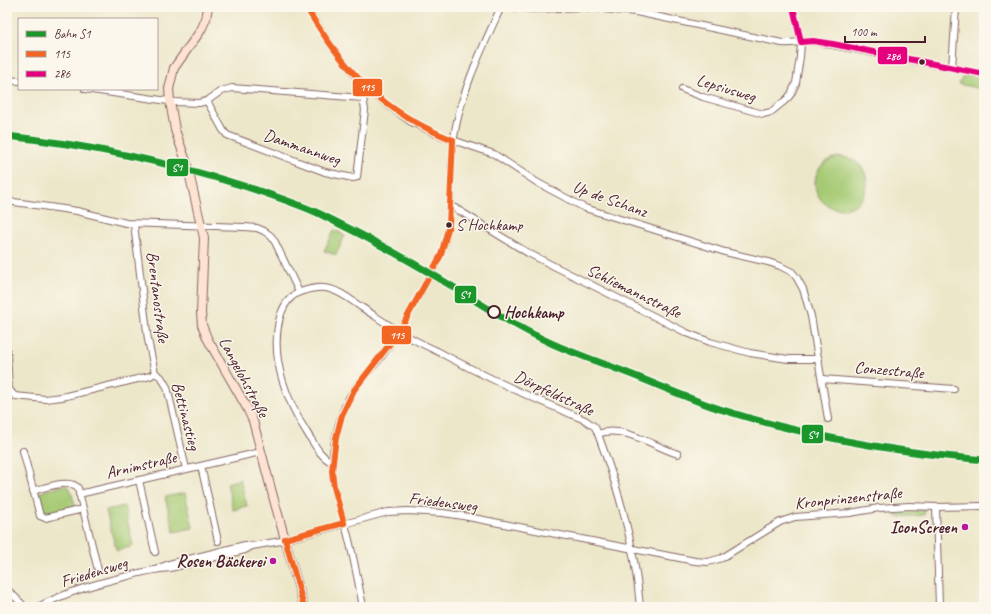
<svg xmlns="http://www.w3.org/2000/svg" width="991" height="614" font-family="Caveat,sans-serif">
<style>
.green{fill:#a6ca73;stroke:#78744f}
.lines{fill:none;stroke-linecap:round;stroke-linejoin:round}
.street-casing{stroke:#836563;stroke-width:8}
.secondary-casing{stroke:#836563;stroke-width:10}
.street{stroke:#fff;stroke-width:6}
.secondary{stroke:#fee3d2;stroke-width:8}
.bus-1-casing{stroke:#fbf7ec;stroke-width:9}
.bus-2-casing{stroke:#fbf7ec;stroke-width:9}
.bus-1{stroke:#f26522;stroke-width:6}
.bus-2{stroke:#e5007d;stroke-width:6}
.rail-1-casing{stroke:#fbf7ec;stroke-width:10}
.rail-1{stroke:#1a962b;stroke-width:7}
.bus-dot{fill:#4a1f2b;stroke:#fbf7ec;stroke-width:1.5}
.stop-dot{fill:#fbf7ec;stroke:#4a1f2b;stroke-width:2}
.poi-dot{fill:#b5179e;stroke:#fbf7ec;stroke-width:1.5}
.labels{text-anchor:middle;dominant-baseline:central;stroke-width:3;stroke-linejoin:round;paint-order:stroke}
.bus-label{font-size:16px;fill:#4a1f2b;stroke:#fbf7ec;text-anchor:start}
.street-label{font-size:17px;fill:#4a1f2b;stroke:#fbf7ec}
.stop-label{font-size:17px;font-weight:bold;fill:#4a1f2b;stroke:#fbf7ec;text-anchor:start}
.poi-label{font-size:17px;font-weight:bold;fill:#4a1f2b;stroke:#fbf7ec;text-anchor:end}
.line-badge{stroke:#fbf7ec;stroke-width:1.5}
.badge-label{font-size:11px;text-anchor:middle;font-weight:bold;fill:#fff}
</style>
<rect width="100%" height="100%" fill="#fbf7ec"/>
<filter id="ink" filterUnits="userSpaceOnUse"><feTurbulence type="fractalNoise" baseFrequency=".025" numOctaves="2"/><feDisplacementMap in="SourceGraphic" scale="8" xChannelSelector="R" yChannelSelector="G"/><feConvolveMatrix kernelMatrix="1 2 1 2 8 2 1 2 1" color-interpolation-filters="sRGB"/></filter>
<filter id="wash" filterUnits="userSpaceOnUse"><feTurbulence type="fractalNoise" baseFrequency=".012" numOctaves="4" result="noise"/><feDisplacementMap in="SourceGraphic" scale="16" xChannelSelector="R" yChannelSelector="G"/><feGaussianBlur stdDeviation="0.9" result="paint"/><feColorMatrix in="noise" values="0 0 0 0 0 0 0 0 0 0 0 0 0 0 0 0 0 1.4 0 .05"/><feComposite in="paint" operator="in"/></filter>
<g filter="url(#wash)">
<rect width="100%" height="100%" fill="#ede7ca"/>
<g class="green">
<path d="M 970,75 L 979,77 L 982,89 L 958,84 L 963,77 Z"/>
<circle cx="841" cy="183" r="26"/>
<path d="M 334,230 L 345,235 L 336,255 L 324,251 Z"/>
<path d="M 240,479 L 247,506 L 233,510 L 227,483 Z"/>
<path d="M 65,485 L 70,488 L 75,505 L 74,508 L 45,516 L 42,515 L 37,494 L 38,493 Z"/>
<path d="M 185,493 L 193,528 L 174,532 L 165,497 Z"/>
<path d="M 124,506 L 133,546 L 117,551 L 111,531 L 106,510 Z"/>
<path d="M 905,508 L 905,510 L 922,510 L 925,509 L 924,515 L 897,517 L 896,511 Z"/>
</g>
</g>
<g filter="url(#ink)">
<g class="lines">
<defs>
<g id="street">
<path d="M 306,7 L 330,44 L 356,77 L 370,91 L 386,104 L 411,122 L 438,135 L 494,154 L 538,183 L 585,208 L 725,252 L 768,262 L 780,266 L 792,272 L 797,278 L 803,289 L 811,316 L 828,419"/>
<path d="M 510,7 L 533,9 L 583,7 L 636,12 L 782,43 C 794,44 805,40 817,42 L 984,74"/>
<path d="M 952,68 L 956,7"/>
<path d="M 7,80 L 19,81"/>
<path d="M 85,89 L 175,102 L 199,103 L 207,101 L 223,130 L 227,135 L 325,172 L 353,178 L 357,177 L 365,110 L 363,98 L 370,91"/>
<path d="M 682,89 L 703,97 L 763,114 L 771,112 L 787,99 L 791,94 L 796,83 L 800,57 L 801,42 L 793,7"/>
<path d="M 207,101 L 221,91 L 232,88 L 363,98"/>
<path d="M 7,201 L 77,211 L 126,223 L 244,227 L 257,228 L 264,231 L 271,236 L 275,242 L 299,292"/>
<path d="M 450,207 L 455,208 L 528,253 L 687,333 L 710,342 L 750,353 L 788,359 L 819,359"/>
<path d="M 134,224 L 148,340 L 155,373"/>
<path d="M 7,351 L 9,389 L 12,393 L 15,396 L 45,399 L 62,397 L 150,376 L 155,373"/>
<path d="M 155,373 L 161,377 L 167,387 L 186,469"/>
<path d="M 822,379 L 954,389"/>
<path d="M 598,434 C 622,424 655,447 678,454"/>
<path d="M 23,451 L 40,516 L 45,518 L 83,509"/>
<path d="M 333,463 C 321,457 316,447 309,436 C 287,402 269,358 280,317 C 284,304 290,295 303,291 C 312,288 321,286 330,289 C 342,292 351,300 361,307 C 374,315 386,324 399,331 C 411,339 424,345 437,351 C 485,377 534,399 585,420 L 595,427 L 598,434 C 619,491 635,545 640,607"/>
<path d="M 201,466 L 218,541"/>
<path d="M 139,480 L 155,552"/>
<path d="M 33,491 C 44,488 71,478 78,488 L 98,570"/>
<path d="M 79,494 L 261,452"/>
<path d="M 936,507 L 939,607"/>
<path d="M 159,568 L 169,564 L 245,545 L 252,546 L 281,541 L 388,512 L 408,511 L 443,513 L 463,516 L 695,561 L 708,562 L 722,558 L 780,522 L 795,517 L 850,513 L 879,508 L 909,506 L 936,507 L 984,506"/>
<path d="M 7,589 L 25,607"/>
<path d="M 38,607 C 67,592 97,583 128,576 C 142,572 156,569 170,568 L 245,550 L 252,546"/>
<path d="M 363,607 C 358,580 353,554 346,528 C 341,509 333,491 332,472 C 332,444 339,411 355,388 C 364,376 375,366 384,353 C 398,334 409,313 421,293 C 428,279 438,264 443,249 C 455,213 448,174 454,137 C 461,91 482,49 501,7"/>
</g>
<path id="secondary" d="M 208,7 L 206,19 L 201,30 L 174,68 L 169,89 L 170,101 L 175,130 L 187,164 L 204,238 L 201,313 L 202,325 L 207,338 L 247,408 L 253,421 L 274,500 L 304,607"/>
</defs>
<use href="#street" class="street-casing"/>
<use href="#secondary" class="secondary-casing"/>
<use href="#street" class="street"/>
<use href="#secondary" class="secondary"/>
<defs>
<g id="bus-1">
<path d="M 306,7 C 345,72 382,112 453,140"/>
<path d="M 344,523 L 334,487 L 332,471 L 336,438 L 342,415 L 354,390 L 399,332 L 441,255 L 449,225 L 453,140"/>
<path d="M 285,539 L 304,607"/>
<path d="M 285,539 L 344,523"/>
</g>
<g id="bus-2">
<path d="M 793,7 L 801,42"/>
<path d="M 801,42 L 813,41 L 833,44 L 984,74"/>
</g>
</defs>
<use href="#bus-1" class="bus-1-casing"/>
<use href="#bus-2" class="bus-2-casing"/>
<use href="#bus-1" class="bus-1"/>
<use href="#bus-2" class="bus-2"/>
<defs>
<path id="rail-1" d="M 7,136 C 89,145 168,162 247,187 C 271,195 296,203 320,214 C 359,233 398,254 435,276 C 474,299 511,325 553,344 C 578,355 605,364 630,374 C 661,386 691,400 723,410 C 808,437 895,452 984,460"/>
</defs>
<use href="#rail-1" class="rail-1-casing"/>
<use href="#rail-1" class="rail-1"/>
</g>
</g>
<g class="bus-dot">
<circle cx="922" cy="62" r="3.5"/>
<circle cx="449" cy="225" r="3.5"/>
</g>
<circle class="stop-dot" cx="494" cy="312" r="6"/>
<g class="poi-dot">
<circle cx="965" cy="527" r="4"/>
<circle cx="273" cy="561" r="4"/>
</g>
<g class="labels">
<g class="bus-label">
<text x="456" y="225">S Hochkamp</text>
</g>
<g class="street-label">
<text transform="translate(726 88) rotate(17)">Lepsiusweg</text>
<text transform="translate(302 147) rotate(19)">Dammannweg</text>
<text transform="translate(610 199) rotate(20)">Up de Schanz</text>
<text transform="translate(634 291) rotate(26)">Schliemannstraße</text>
<text transform="translate(158 297) rotate(83)">Brentanostraße</text>
<text transform="translate(889 370) rotate(5)">Conzestraße</text>
<text transform="translate(244 377) rotate(62)">Langelohstraße</text>
<text transform="translate(554 393) rotate(25)">Dörpfeldstraße</text>
<text transform="translate(186 416) rotate(75)">Bettinastieg</text>
<text transform="translate(141 465) rotate(-13)">Arnimstraße</text>
<text transform="translate(848 498) rotate(-6)">Kronprinzenstraße</text>
<text transform="translate(443 502) rotate(7)">Friedensweg</text>
<text transform="translate(94 572) rotate(-17)">Friedensweg</text>
</g>
<g class="stop-label">
<text x="504" y="312">Hochkamp</text>
</g>
<g class="poi-label">
<text x="957" y="527">IconScreen</text>
<text x="265" y="561">Rosen Bäckerei</text>
</g>
</g>
<g class="line-badge">
<rect x="877" y="46" width="31" height="19" rx="4" fill="#e5007d"/>
<rect x="352" y="78" width="31" height="19" rx="4" fill="#f26522"/>
<rect x="166" y="158" width="23" height="19" rx="4" fill="#1a962b"/>
<rect x="454" y="285" width="23" height="19" rx="4" fill="#1a962b"/>
<rect x="381" y="325" width="31" height="20" rx="4" fill="#f26522"/>
<rect x="801" y="424" width="23" height="20" rx="4" fill="#1a962b"/>
</g>
<g class="badge-label">
<text x="893" y="60">286</text>
<text x="367" y="91">115</text>
<text x="177" y="171">S1</text>
<text x="465" y="298">S1</text>
<text x="397" y="339">115</text>
<text x="813" y="438">S1</text>
</g>
<rect width="991" height="614" fill="none" stroke="#fbf7ec" stroke-width="24"/>
<rect x="18" y="18" width="140" height="72" fill="#fbf7ec" stroke="#b4a19f"/>
<rect x="26" y="31" width="20" height="6" fill="#1a962b" stroke="#b4a19f"/>
<text x="54" y="38" font-size="12" fill="#4a1f2b">Bahn S1</text>
<rect x="26" y="51" width="20" height="6" fill="#f26522" stroke="#b4a19f"/>
<text x="54" y="58" font-size="12" fill="#4a1f2b">115</text>
<rect x="26" y="71" width="20" height="6" fill="#e5007d" stroke="#b4a19f"/>
<text x="54" y="78" font-size="12" fill="#4a1f2b">286</text>
<path d="M845 36v6h80v-6" fill="none" stroke="#4a1f2b" stroke-width="2"/>
<text x="851" y="36" font-size="12" fill="#4a1f2b" stroke="#fbf7ec" stroke-width="3" paint-order="stroke">100 m</text>
</svg>
